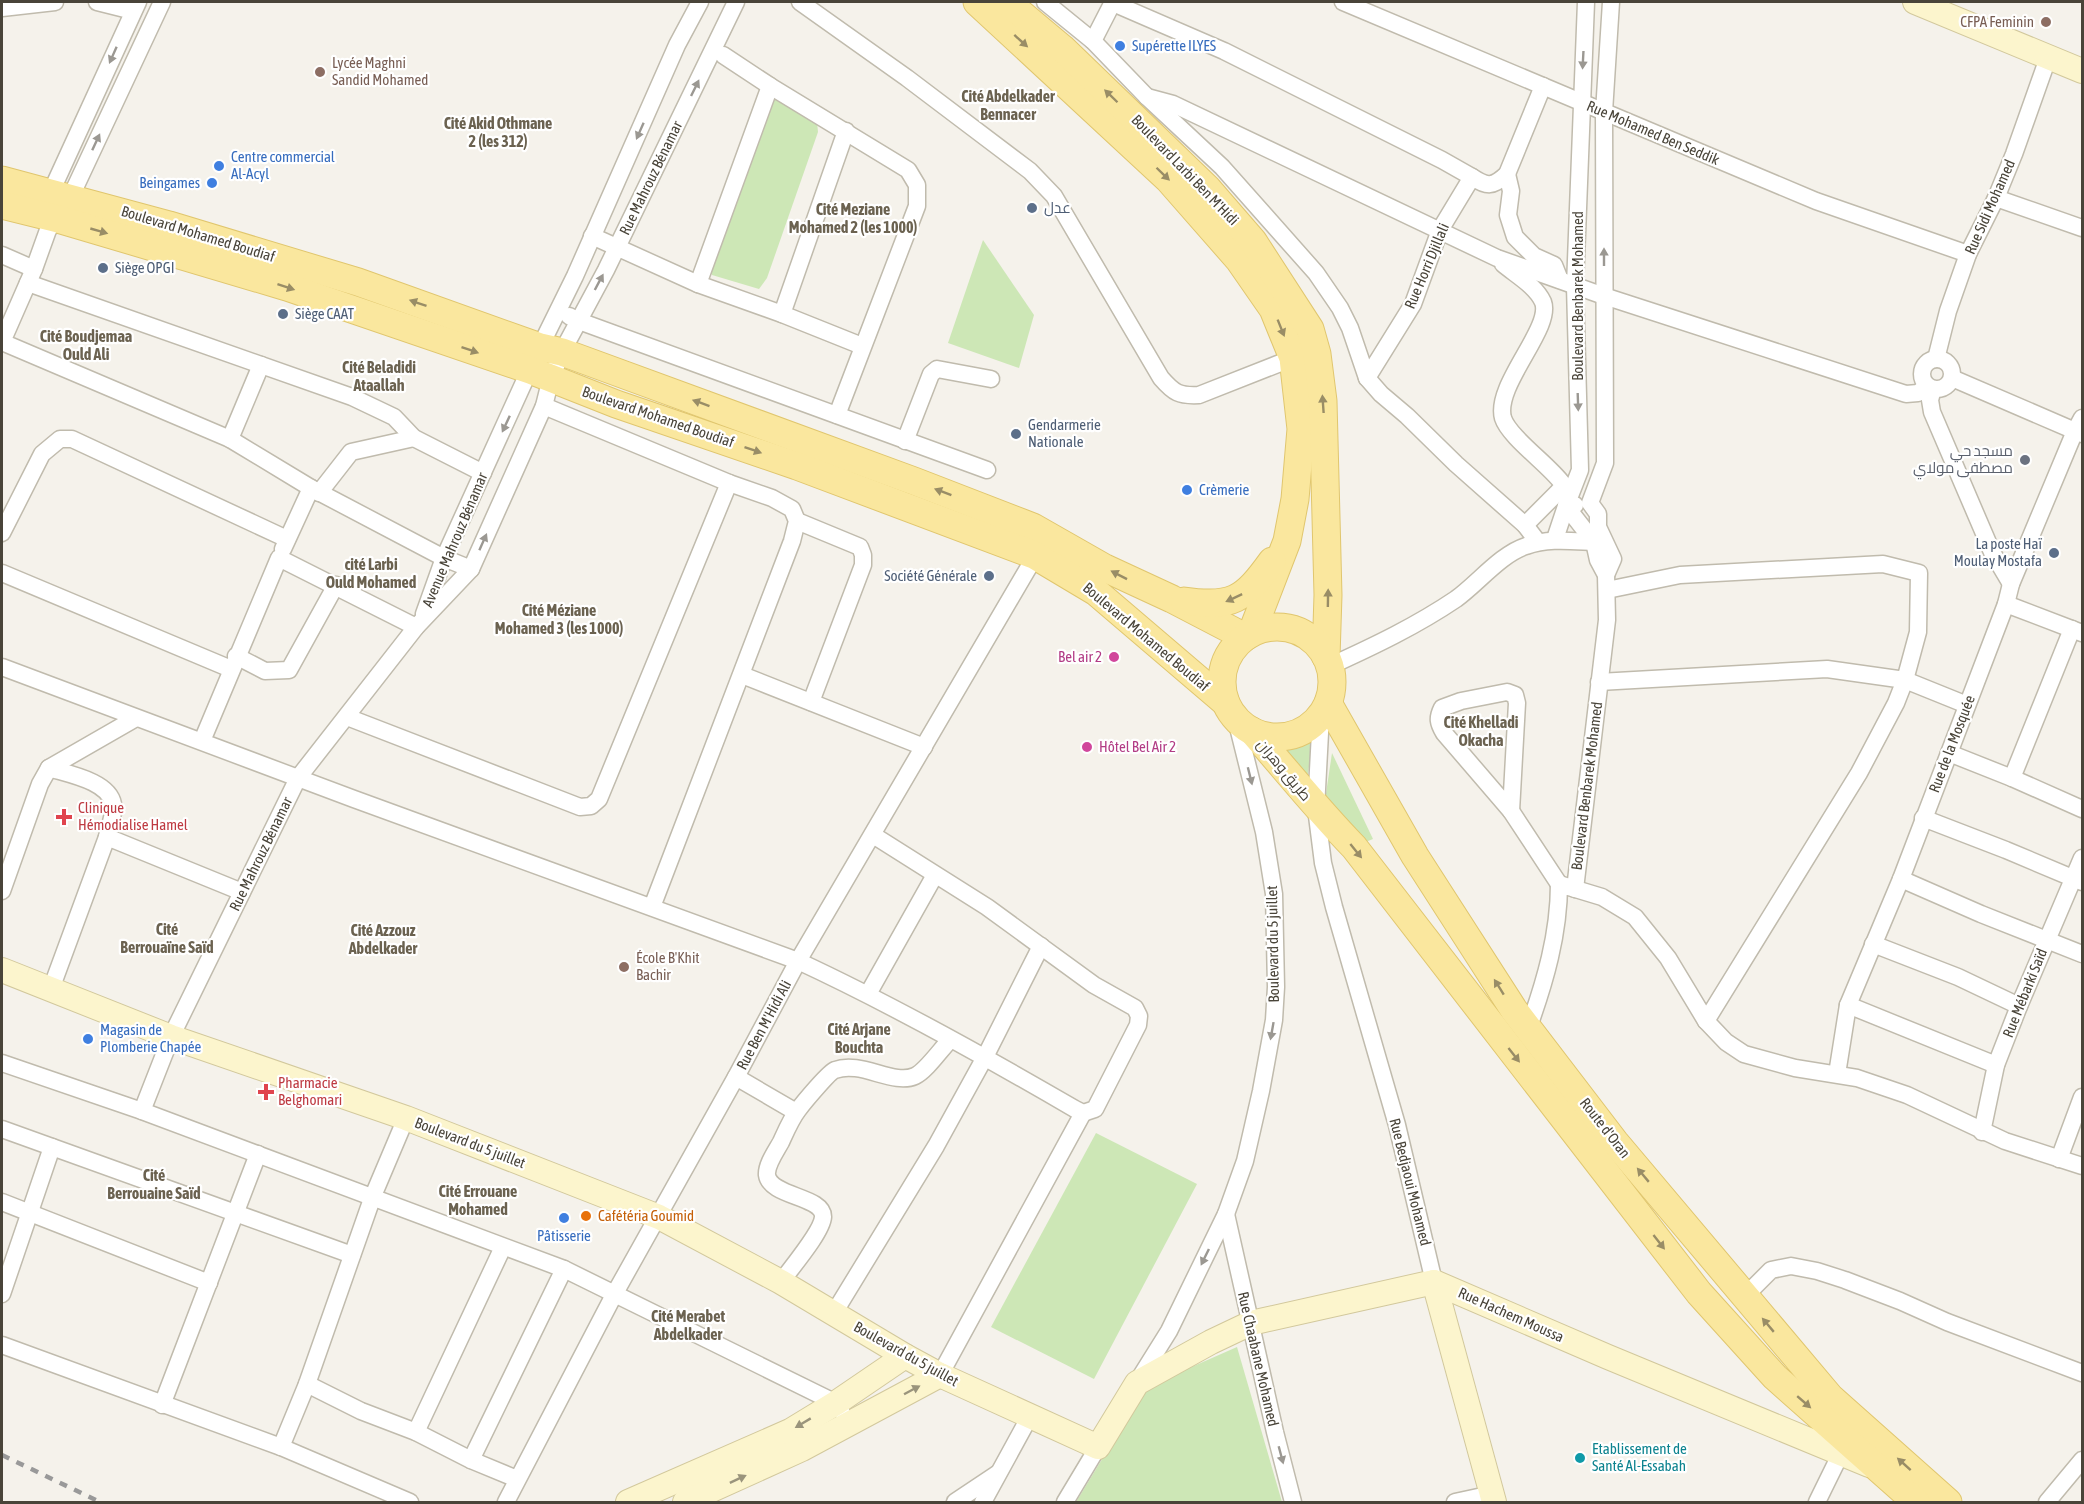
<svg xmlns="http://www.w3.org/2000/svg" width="2084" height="1504" font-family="'Asap Condensed',Cairo,sans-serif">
  <rect width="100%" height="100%" fill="#f5f2eb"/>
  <g fill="#cde7b6">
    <polygon points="776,98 817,122 818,132 767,278 759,289 712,275 708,265 767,101"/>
    <polygon points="983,240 1034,315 1019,368 948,343"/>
    <path d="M1315,722l-8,59 -32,-40c17,-3 28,-9 40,-19z"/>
    <polygon points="1332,753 1373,839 1358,845 1325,800"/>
    <polygon points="1096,1133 1197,1184 1094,1379 991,1327"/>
    <polygon points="1237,1347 1282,1502 1076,1502 1146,1387"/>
  </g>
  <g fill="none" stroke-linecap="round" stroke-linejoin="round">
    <defs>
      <g id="street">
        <polyline points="97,2 133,11"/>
        <polyline points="162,2 65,209 48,230 34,269 2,342 230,439 311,488"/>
        <path d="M800,2l107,76 123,93 24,25 107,182c13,15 18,18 38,17l94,-37 8,-1"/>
        <polyline points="1045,2 1093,41 1147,97 1222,167 1316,273 1340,308 1350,328 1367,378 1381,394 1407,416 1456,464 1525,525 1538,542"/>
        <polyline points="1343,2 1816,201 1968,254"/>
        <polyline points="1113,3 1224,51 1442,160 1472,177"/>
        <polyline points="2,8 55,2"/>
        <polyline points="1093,41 1113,2"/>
        <polyline points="723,55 770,86 908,170 917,185 917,206 837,415"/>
        <polyline points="1147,97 1173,104 1497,258 1604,296 1906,394 1918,393 1927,386"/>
        <polyline points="1507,174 1511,191 1508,215 1515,237 1534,256 1554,265 1560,280"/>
        <polyline points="1996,198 2082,228"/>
        <polyline points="49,202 51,192 138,2"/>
        <polyline points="592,236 698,284 782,314 862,346"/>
        <polyline points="2,255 34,269"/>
        <path d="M1503,264c13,11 33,22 40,38 10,26 -49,83 -40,116 6,19 46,47 59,65v4l-5,6 -32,32"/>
        <polyline points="28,283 352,397 394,417 414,438 483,473"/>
        <polyline points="698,284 770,86"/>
        <polyline points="782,314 846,131"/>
        <polyline points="569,316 579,321 987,470"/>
        <circle cx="1937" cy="374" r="15"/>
        <polyline points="1936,359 1948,311 1968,254 1996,198 2014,154 2048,58"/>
        <path d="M1367,378l46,-74 27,-74 32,-53c15,10 21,10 35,-3l36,-88"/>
        <polyline points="1952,378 2082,434"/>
        <polyline points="1933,389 1930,400 1932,412 1992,552 2011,584"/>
        <polyline points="544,406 729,483 772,498 792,509 797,521 792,541 652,907"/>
        <polyline points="230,439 261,365"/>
        <polyline points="905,441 931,374 937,369 991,379"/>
        <polyline points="319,493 351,452 414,438"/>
        <polyline points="797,521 860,547 863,555 863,565 811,702"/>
        <polyline points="2,533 42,454 60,439 72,439 287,539"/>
        <polyline points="1555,539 1566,506 1575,505"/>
        <polyline points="283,549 311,488 444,558 471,569"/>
        <polyline points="2,573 231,669"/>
        <polyline points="1606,575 1613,559 1598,527 1598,514 1590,503 1605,463 1604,112 1611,2"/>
        <polyline points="1607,590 1680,575 1883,564 1919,573 1918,632 1905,680 1896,703 1859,773 1706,1021"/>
        <polyline points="2006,604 2082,633"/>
        <polyline points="424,614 444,558 540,347 575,276 677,45 700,2"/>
        <polyline points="236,656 265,671 289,670 336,585"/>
        <path d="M1330,666c44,-20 86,-40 126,-67 22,-16 45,-45 70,-53 22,-8 45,-5 68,-4l2,-7"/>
        <path d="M2,667l352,132 444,162c95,44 186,95 277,148l8,4 12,-4 43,-84 1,-9 -4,-8 -41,-23 -107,-78 -114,-72"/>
        <polyline points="742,675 924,747"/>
        <polyline points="1599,682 1827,669 1905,680 1967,705"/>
        <path d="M1507,692l8,3 2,8 -6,108 -67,-78c-6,-10 -7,-15 -2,-25l19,-7z"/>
        <polyline points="1321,714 1316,808 1323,863 1334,907 1397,1125 1434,1282"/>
        <polyline points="347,717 580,807 591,806 599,799 729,483"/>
        <polyline points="202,741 279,558 416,627"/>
        <polyline points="1949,753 2012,778 2082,809"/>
        <path d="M49,768c19,6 60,13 64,36 2,9 -4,23 -6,33"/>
        <polyline points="2012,778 2072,629"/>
        <polyline points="1511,811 1559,884"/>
        <polyline points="1923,818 2006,850 2082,882"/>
        <polyline points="1901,879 1981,914 2082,954"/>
        <polyline points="1575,889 1607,620 1606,575 1598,560 1594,542 1566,506 1580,470 1575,286 1586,2"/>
        <polyline points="2,891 40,784 49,768 136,718"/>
        <polyline points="1873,944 1958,977 2019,1006"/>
        <polyline points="51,989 107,837 242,892"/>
        <polyline points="868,994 935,875"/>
        <polyline points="1848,1005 1996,1065"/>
        <path d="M1528,1029c17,-47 31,-95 31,-145l43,13 33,20 33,41 38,63 20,21 18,12 51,14 62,10 50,17 98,46 77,25"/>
        <polyline points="2,1063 142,1111 564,1269 836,1403 841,1410"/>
        <polyline points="1837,1074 1848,1005 1901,879 2006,604 2011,584 2075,431 2082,418"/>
        <polyline points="736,1077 796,1112"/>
        <polyline points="142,1111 171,1037 298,778 416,627 471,569 544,406 551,378 562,352 606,270 736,2"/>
        <polyline points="2,1129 352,1255"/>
        <polyline points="1982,1132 1996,1065 2019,1006 2082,858"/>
        <polyline points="2059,1159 2082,1097"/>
        <polyline points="2,1202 209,1283"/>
        <polyline points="1226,1214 1275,1432 1293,1502"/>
        <path d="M781,1282c10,-14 41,-50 42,-65 1,-21 -53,-20 -56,-42 -1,-10 9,-24 14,-33 5,-11 10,-23 17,-32 6,-8 31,-38 37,-40 26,-10 58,16 80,6 11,-5 26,-27 35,-36"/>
        <polyline points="2,1294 52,1147"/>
        <polyline points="1745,1296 1771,1270 1791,1266 1817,1271 1845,1280 1900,1301 1947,1322 2082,1373"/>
        <polyline points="834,1313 936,1146 985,1057 1041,946"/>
        <polyline points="2,1345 281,1447 410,1502"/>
        <polyline points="940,1375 1083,1113"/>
        <polyline points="1139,1379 1169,1331 1226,1214 1245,1161 1261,1091 1274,1020 1276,987 1274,894 1264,832 1236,719"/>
        <polyline points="307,1384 361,1411 416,1432 471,1460 517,1479"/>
        <polyline points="162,1405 258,1154"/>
        <polyline points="416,1432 503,1247"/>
        <polyline points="281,1447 307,1384 373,1196 406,1118"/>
        <polyline points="471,1460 564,1269"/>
        <polyline points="506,1502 615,1293 736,1077 798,961 1040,548"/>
        <polyline points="955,1502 997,1474"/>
        <polyline points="983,1502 1030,1416"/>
        <polyline points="1065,1502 1098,1447"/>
        <polyline points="1455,1502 1492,1494"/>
        <polyline points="1817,1502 1841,1453"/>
        <polyline points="2047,1502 2082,1460"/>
      </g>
      <g id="secondary">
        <polyline points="1915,2 2082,71"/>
        <polyline points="2,970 171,1037 406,1118 659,1217 781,1282 905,1356 940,1375 1098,1447 1137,1383 1211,1342 1251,1323 1434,1282 1608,1357 1869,1465"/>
        <polyline points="1434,1282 1494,1502"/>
        <polyline points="628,1502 790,1431 836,1403 905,1356"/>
        <polyline points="685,1502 802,1449 940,1375"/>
      </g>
      <g id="primary">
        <polyline points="977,2 1168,179 1239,260 1273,309 1293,358 1301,429 1295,499 1287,541 1252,632"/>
        <polyline points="1007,2 1062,48 1208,189 1253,241 1310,329 1317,354 1323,401 1328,595 1326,657"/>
        <polyline points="2,180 169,225 358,282 540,347 562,352 914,481 1033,527 1105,568 1172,599 1245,637"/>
        <polyline points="2,205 58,219 287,287 530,370 616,404 797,466 1034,555 1096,592 1226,703"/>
        <path d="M1184,601c48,7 60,-1 88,-40"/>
        <circle cx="1277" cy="682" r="55"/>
        <polyline points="1328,703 1415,856 1514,1010 1615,1142 1830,1397 1948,1502"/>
        <path d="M1252,731c34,39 66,79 102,116l345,446 76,84 141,125"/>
      </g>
    </defs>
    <use href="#street" stroke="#c0bbad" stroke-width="19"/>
    <use href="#secondary" stroke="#d2c89c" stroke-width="26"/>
    <use href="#primary" stroke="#e0c66e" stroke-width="29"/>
    <use href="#street" stroke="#fff" stroke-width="16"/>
    <use href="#secondary" stroke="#fcf5cd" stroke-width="24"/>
    <use href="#primary" stroke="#fae79e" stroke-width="27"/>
    <polyline stroke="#999" stroke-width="4.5" stroke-dasharray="8 8" stroke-linecap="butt" points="2,1455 100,1502"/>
  </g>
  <defs><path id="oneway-solid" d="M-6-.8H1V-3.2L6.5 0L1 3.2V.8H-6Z" transform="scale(1.5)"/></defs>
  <g fill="#998d66">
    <use href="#oneway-solid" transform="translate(1021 41) rotate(42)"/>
    <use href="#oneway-solid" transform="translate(1111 96) rotate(-136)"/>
    <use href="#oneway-solid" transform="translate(1163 174) rotate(44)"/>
    <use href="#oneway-solid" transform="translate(99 231) rotate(16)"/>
    <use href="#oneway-solid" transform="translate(286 287) rotate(18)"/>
    <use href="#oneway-solid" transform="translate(418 303) rotate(-161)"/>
    <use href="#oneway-solid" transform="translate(1281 328) rotate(68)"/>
    <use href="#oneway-solid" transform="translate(470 350) rotate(19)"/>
    <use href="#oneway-solid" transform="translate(701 403) rotate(-160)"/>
    <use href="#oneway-solid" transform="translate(1323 404) rotate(-94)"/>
    <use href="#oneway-solid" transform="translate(753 450) rotate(19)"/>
    <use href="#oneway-solid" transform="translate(943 492) rotate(-159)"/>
    <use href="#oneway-solid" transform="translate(1119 575) rotate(-153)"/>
    <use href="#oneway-solid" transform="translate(1234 598) rotate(155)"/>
    <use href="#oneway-solid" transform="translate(1328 598) rotate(-89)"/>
    <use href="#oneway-solid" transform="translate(1356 851) rotate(51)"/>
    <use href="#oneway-solid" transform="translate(1499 987) rotate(-122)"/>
    <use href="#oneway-solid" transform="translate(1514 1055) rotate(52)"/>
    <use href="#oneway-solid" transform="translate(1643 1175) rotate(-130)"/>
    <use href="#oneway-solid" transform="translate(1659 1242) rotate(52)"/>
    <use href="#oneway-solid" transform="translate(1768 1325) rotate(-130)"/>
    <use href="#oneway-solid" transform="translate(1804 1402) rotate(41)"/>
    <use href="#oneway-solid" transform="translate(1904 1464) rotate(-138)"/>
  </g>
  <g fill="#9b9892">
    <use href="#oneway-solid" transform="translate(113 55) rotate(114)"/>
    <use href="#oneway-solid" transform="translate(1583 60) rotate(93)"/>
    <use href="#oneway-solid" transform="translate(695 88) rotate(-64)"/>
    <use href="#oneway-solid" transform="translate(640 131) rotate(114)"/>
    <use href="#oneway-solid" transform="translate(96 142) rotate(-65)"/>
    <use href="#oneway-solid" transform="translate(1604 257) rotate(-90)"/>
    <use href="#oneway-solid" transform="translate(599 282) rotate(-62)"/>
    <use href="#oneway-solid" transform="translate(1578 402) rotate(88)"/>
    <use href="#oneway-solid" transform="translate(506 424) rotate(115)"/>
    <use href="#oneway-solid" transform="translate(483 542) rotate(-66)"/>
    <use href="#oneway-solid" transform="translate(1250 776) rotate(76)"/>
    <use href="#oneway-solid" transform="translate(1272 1031) rotate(100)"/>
    <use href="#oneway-solid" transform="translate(1205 1257) rotate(116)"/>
    <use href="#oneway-solid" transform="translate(1281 1455) rotate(75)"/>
  </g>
  <g fill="#9a947c">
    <use href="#oneway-solid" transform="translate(912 1390) rotate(-28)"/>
    <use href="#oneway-solid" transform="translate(803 1423) rotate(149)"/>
    <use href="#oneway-solid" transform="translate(738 1479) rotate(-25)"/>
  </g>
  <g fill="#8d6e63" stroke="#fff" stroke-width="2">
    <circle cx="2046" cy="22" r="6"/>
    <circle cx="320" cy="72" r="6"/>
    <circle cx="624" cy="967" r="6"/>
  </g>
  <g fill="#3f7fe0" stroke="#fff" stroke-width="2">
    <circle cx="1120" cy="46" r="6"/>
    <circle cx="219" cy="166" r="6"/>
    <circle cx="212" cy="183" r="6"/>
    <circle cx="1187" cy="490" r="6"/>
    <circle cx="88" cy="1039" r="6"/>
    <circle cx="564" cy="1218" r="6"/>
  </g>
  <g fill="#5c6f8a" stroke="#fff" stroke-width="2">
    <circle cx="1032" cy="208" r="6"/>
    <circle cx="103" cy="268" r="6"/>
    <circle cx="283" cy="314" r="6"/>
    <circle cx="1016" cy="434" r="6"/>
    <circle cx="2054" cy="553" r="6"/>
    <circle cx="989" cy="576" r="6"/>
  </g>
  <circle fill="#6b7280" stroke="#fff" stroke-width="2" cx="2025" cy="460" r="6"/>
  <g fill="#d1479c" stroke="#fff" stroke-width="2">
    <circle cx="1114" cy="657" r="6"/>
    <circle cx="1087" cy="747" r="6"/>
  </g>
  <g fill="#e0444e" stroke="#fff" stroke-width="2">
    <path d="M61 808h6v6h6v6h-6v6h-6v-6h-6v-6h6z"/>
    <path d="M263 1083h6v6h6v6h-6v6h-6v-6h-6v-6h6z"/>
  </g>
  <circle fill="#e8710a" stroke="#fff" stroke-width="2" cx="586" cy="1216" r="6"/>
  <circle fill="#0f9aa8" stroke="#fff" stroke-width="2" cx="1580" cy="1458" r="6"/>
  <g text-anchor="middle" stroke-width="4.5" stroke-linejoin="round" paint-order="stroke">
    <g font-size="15" fill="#785e54" stroke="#fff" text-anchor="start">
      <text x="2034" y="27" text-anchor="end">CFPA Feminin</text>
      <text x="332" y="68">Lycée Maghni<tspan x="332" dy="17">Sandid Mohamed</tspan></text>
      <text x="636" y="963">École B'Khit<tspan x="636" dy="17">Bachir</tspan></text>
    </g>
    <g font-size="15" fill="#366cbe" stroke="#fff" text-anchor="start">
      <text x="1132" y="51">Supérette ILYES</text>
      <text x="231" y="162">Centre commercial<tspan x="231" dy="17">Al-Acyl</tspan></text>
      <text x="200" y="188" text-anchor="end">Beingames</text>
      <text x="1199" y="495">Crèmerie</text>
      <text x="100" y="1035">Magasin de<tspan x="100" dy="17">Plomberie Chapée</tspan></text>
      <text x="564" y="1241" text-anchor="middle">Pâtisserie</text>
    </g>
    <g font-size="15" fill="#494439" stroke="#fff">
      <text transform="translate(1653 133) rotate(23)" y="5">Rue Mohamed Ben Seddik</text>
      <text transform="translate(1185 170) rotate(46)" y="5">Boulevard Larbi Ben M'Hidi</text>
      <text transform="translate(651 178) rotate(-64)" y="5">Rue Mahrouz Bénamar</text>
      <text transform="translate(1990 207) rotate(-66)" y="5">Rue Sidi Mohamed</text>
      <text transform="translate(198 234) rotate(17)" y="5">Boulevard Mohamed Boudiaf</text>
      <text transform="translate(1427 266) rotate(-67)" y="5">Rue Horri Djillali</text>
      <text transform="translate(1578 296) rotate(-90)" y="5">Boulevard Benbarek Mohamed</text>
      <text transform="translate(658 417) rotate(19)" y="5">Boulevard Mohamed Boudiaf</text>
      <text transform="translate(455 540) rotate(-67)" y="5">Avenue Mahrouz Bénamar</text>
      <text transform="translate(1146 637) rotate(40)" y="5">Boulevard Mohamed Boudiaf</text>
      <text transform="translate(1952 744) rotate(-69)" y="5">Rue de la Mosquée</text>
      <text transform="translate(1284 770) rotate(50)" y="5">طريق وهران</text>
      <text transform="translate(1587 786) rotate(-83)" y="5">Boulevard Benbarek Mohamed</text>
      <text transform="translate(261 854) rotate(-64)" y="5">Rue Mahrouz Bénamar</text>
      <text transform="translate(1273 944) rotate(-91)" y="5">Boulevard du 5 juillet</text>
      <text transform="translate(2025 993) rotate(-68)" y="5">Rue Mébarki Saïd</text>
      <text transform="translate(764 1025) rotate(-62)" y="5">Rue Ben M'Hidi Ali</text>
      <text transform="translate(1605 1128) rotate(52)" y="5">Route d'Oran</text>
      <text transform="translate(470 1143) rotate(21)" y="5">Boulevard du 5 juillet</text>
      <text transform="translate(1410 1182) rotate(76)" y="5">Rue Bedjaoui Mohamed</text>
      <text transform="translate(1511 1315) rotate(24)" y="5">Rue Hachem Moussa</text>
      <text transform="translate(906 1354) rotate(29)" y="5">Boulevard du 5 juillet</text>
      <text transform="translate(1258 1359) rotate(77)" y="5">Rue Chaabane Mohamed</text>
    </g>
    <g font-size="15" fill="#4e5e75" stroke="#fff" text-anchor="start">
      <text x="1044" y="213">عدل</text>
      <text x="115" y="273">Siège OPGI</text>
      <text x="295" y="319">Siège CAAT</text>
      <text x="1028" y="430">Gendarmerie<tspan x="1028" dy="17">Nationale</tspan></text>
      <text x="2042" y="549" text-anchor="end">La poste Haï<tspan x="2042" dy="17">Moulay Mostafa</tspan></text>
      <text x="977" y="581" text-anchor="end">Société Générale</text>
    </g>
    <g font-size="15" fill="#5b616d" stroke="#fff" text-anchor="end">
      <text x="2013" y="456">مسجد حي<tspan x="2013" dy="17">مصطفى مولاي</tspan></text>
    </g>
    <g font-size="15" fill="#b23c85" stroke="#fff" text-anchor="end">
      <text x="1102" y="662">Bel air 2</text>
      <text x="1099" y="752" text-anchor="start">Hôtel Bel Air 2</text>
    </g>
    <g font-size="15" fill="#be3a42" stroke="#fff" text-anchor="start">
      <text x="78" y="813">Clinique<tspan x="78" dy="17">Hémodialise Hamel</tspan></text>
      <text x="278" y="1088">Pharmacie<tspan x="278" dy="17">Belghomari</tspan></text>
    </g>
    <g font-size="15" fill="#c56008" stroke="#fff" text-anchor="start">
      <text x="598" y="1221">Cafétéria Goumid</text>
    </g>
    <g font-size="15" fill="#0d838f" stroke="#fff" text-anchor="start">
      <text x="1592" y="1454">Etablissement de<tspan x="1592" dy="17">Santé Al-Essabah</tspan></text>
    </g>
    <g font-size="16" font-weight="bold" fill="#6b6250" stroke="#fff">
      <text x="1008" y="102">Cité Abdelkader<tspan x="1008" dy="18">Bennacer</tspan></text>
      <text x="498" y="129">Cité Akid Othmane<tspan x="498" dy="18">2 (les 312)</tspan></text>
      <text x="853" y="215">Cité Meziane<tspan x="853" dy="18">Mohamed 2 (les 1000)</tspan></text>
      <text x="86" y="342">Cité Boudjemaa<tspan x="86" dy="18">Ould Ali</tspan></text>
      <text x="379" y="373">Cité Beladidi<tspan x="379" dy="18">Ataallah</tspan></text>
      <text x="371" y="570">cité Larbi<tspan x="371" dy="18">Ould Mohamed</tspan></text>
      <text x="559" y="616">Cité Méziane<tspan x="559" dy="18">Mohamed 3 (les 1000)</tspan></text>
      <text x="1481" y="728">Cité Khelladi<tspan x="1481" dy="18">Okacha</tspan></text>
      <text x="167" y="935">Cité<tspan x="167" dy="18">Berrouaïne Saïd</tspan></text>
      <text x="383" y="936">Cité Azzouz<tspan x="383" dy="18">Abdelkader</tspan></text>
      <text x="859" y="1035">Cité Arjane<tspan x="859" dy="18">Bouchta</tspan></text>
      <text x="154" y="1181">Cité<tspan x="154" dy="18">Berrouaine Saïd</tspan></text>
      <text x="478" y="1197">Cité Errouane<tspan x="478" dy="18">Mohamed</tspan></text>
      <text x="688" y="1322">Cité Merabet<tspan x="688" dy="18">Abdelkader</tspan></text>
    </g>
  </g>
  <rect width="2084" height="1504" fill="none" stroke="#494439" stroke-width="6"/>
</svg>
